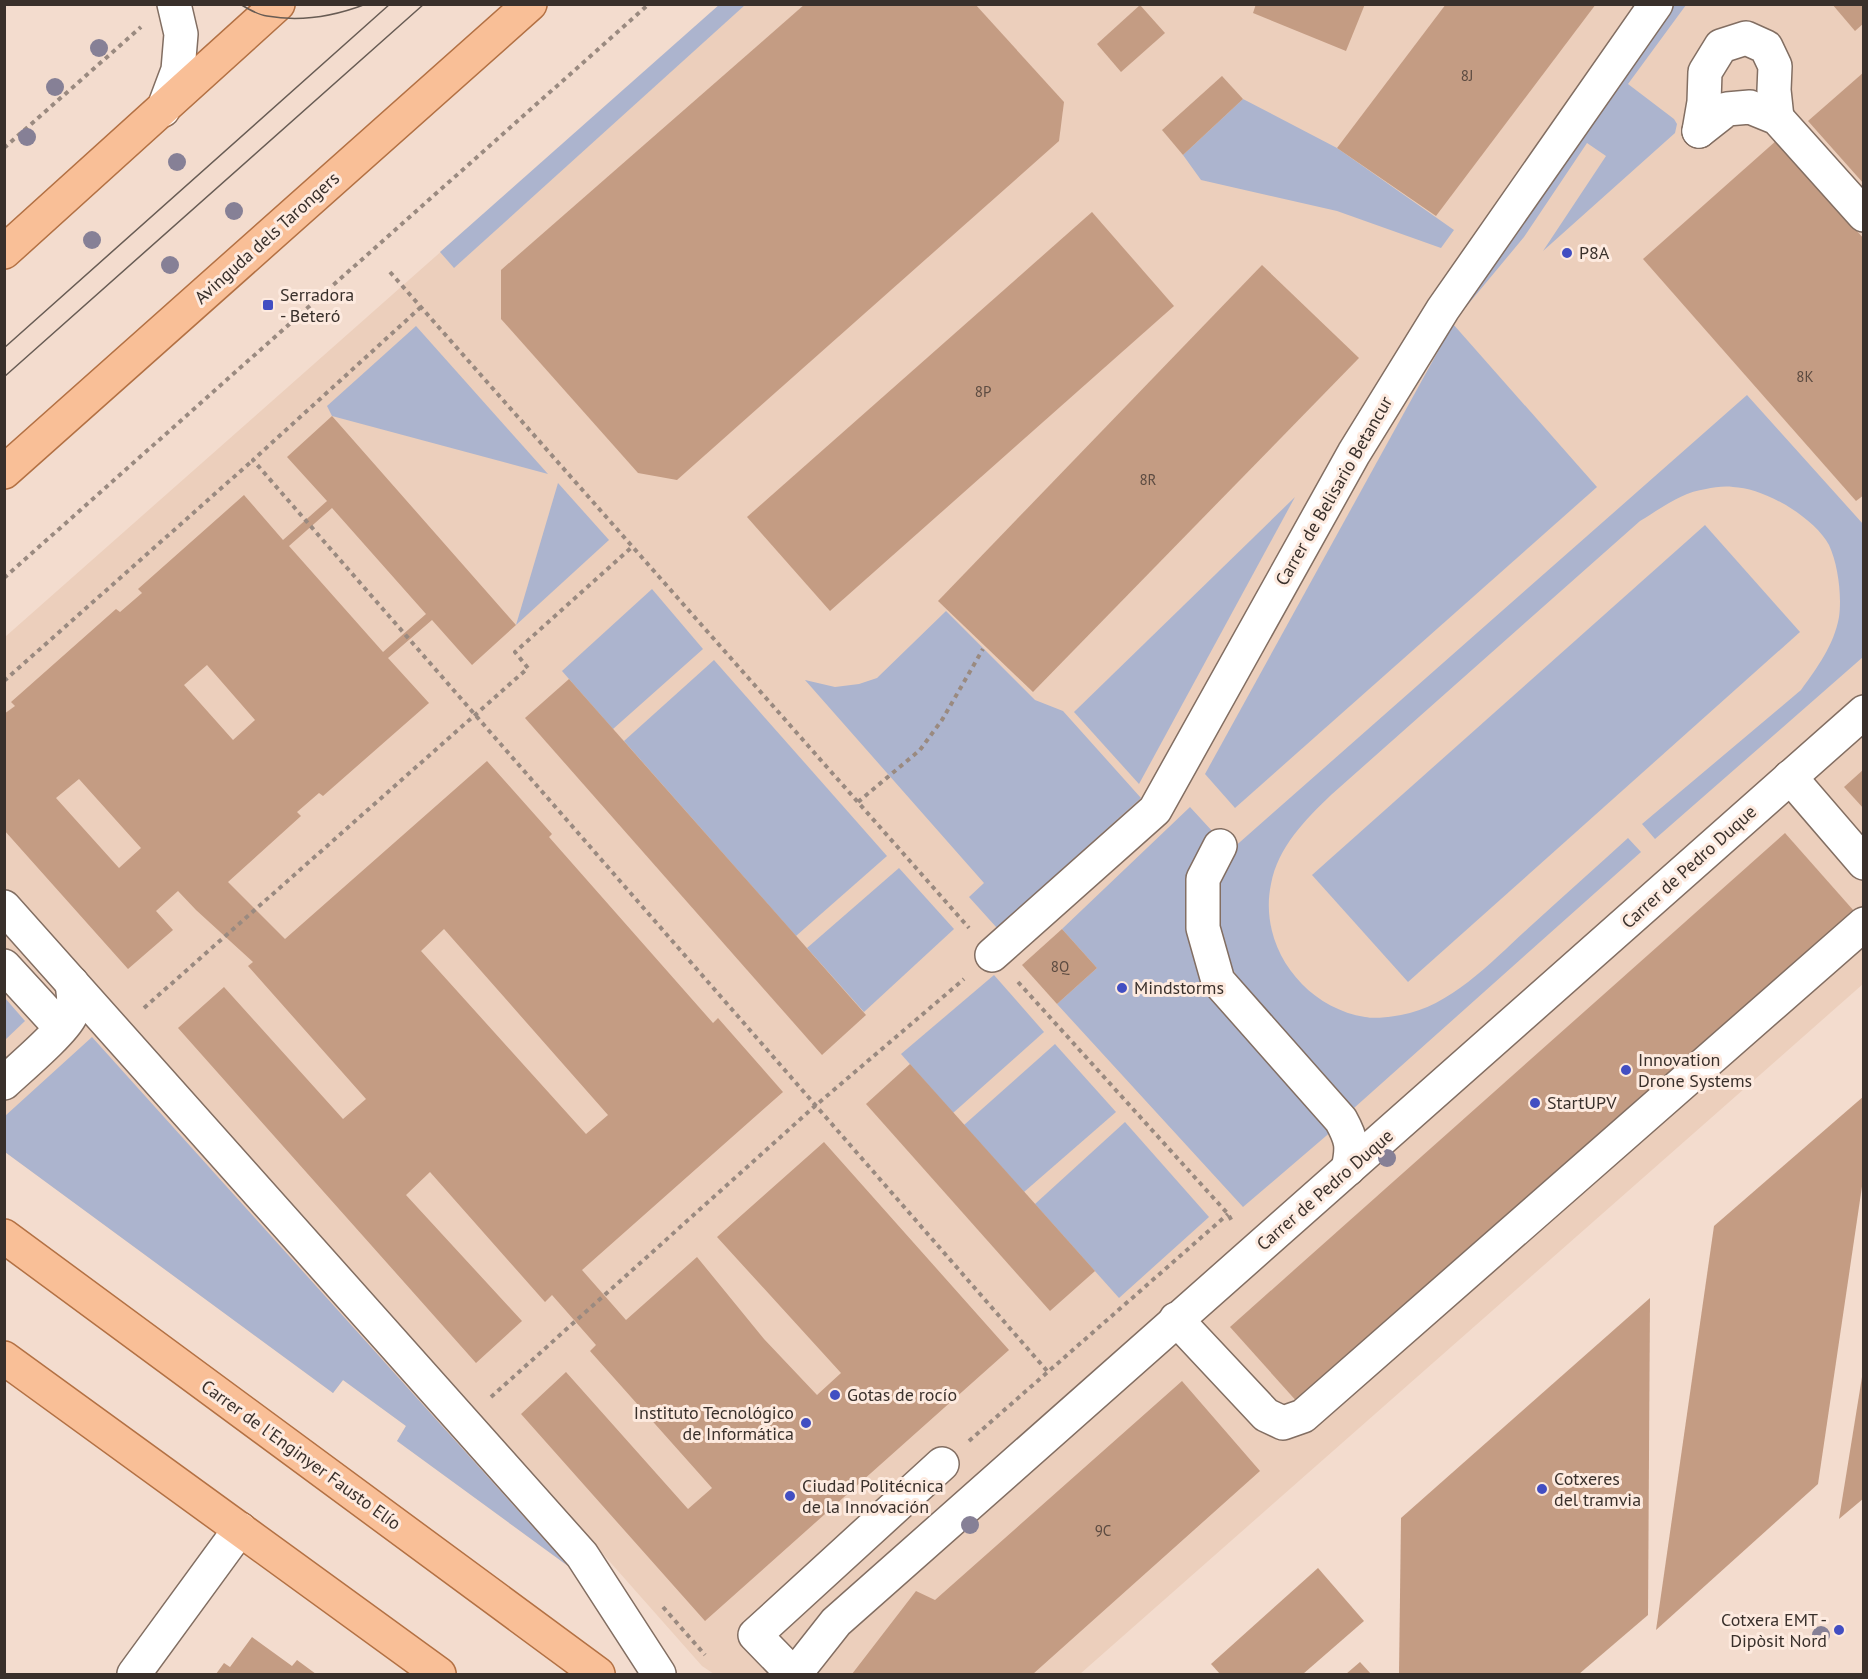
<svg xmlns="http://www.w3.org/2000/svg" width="1868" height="1679" font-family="'PT Sans',sans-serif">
  <rect width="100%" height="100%" fill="#f3dcce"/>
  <polygon fill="#eccfbc" points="720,5 1863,5 1863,984 1080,1674 714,1674 702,1666 595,1545 568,1566 397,1441 406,1426 343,1380 333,1393 5,1152 5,637"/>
  <g fill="#acb4ce">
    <polygon points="720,4 745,5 454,268 440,252"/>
    <polygon points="1672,5 1686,5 1628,84 1674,119 1677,124 1675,133 1543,251 1606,156 1587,143 1524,237 1460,314"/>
    <polygon points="1243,99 1337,148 1454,230 1441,248 1337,211 1201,180 1183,155"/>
    <polygon points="1453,324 1597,487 1235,808 1205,774"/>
    <polygon points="416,326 548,474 332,416 327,406"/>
    <path d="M1747,395l116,129v133l-208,182 -13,-15 159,-134c16,-22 33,-45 38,-73 3,-21 -1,-53 -10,-72 -15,-28 -65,-57 -96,-58 -8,-1 -19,0 -27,2 -24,3 -46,20 -66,32l-309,274c-26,25 -53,52 -60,89 -13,62 33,123 94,133 10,2 25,0 36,-2 52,-9 95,-58 133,-92 31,-28 63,-57 94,-85l13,14 -287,256 -109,-121 -17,-24 -9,-36 -2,-38 6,-32z"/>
    <polygon points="558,483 609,540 516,625"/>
    <polygon points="1295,497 1139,784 1074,712"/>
    <polygon points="1705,525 1800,632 1408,982 1312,875"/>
    <polygon points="652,589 703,649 613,729 562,671"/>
    <polygon points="946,611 1035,700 1063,711 1141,798 997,928 969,897 984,883 805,680 835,687 859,684 877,678"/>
    <polygon points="714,660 887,856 796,936 624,741"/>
    <polygon points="1190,807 1213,832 1190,938 1333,1130 1243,1207 1057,1004 1097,968 1062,929"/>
    <polygon points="899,868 954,929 864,1012 807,948"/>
    <polygon points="994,975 1044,1032 953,1113 901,1054"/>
    <polygon points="5,998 25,1021 5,1040 4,1040"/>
    <polygon points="92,1037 568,1566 397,1441 406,1426 343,1380 333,1393 5,1152 5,1116"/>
    <polygon points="1055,1044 1116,1112 1024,1192 964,1125"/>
    <polygon points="1125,1122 1209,1217 1119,1298 1035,1204"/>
  </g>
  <g fill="#c49c83" fill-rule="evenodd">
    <polygon points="805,4 975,4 1064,102 1059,141 677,480 638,473 501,319 501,270"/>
    <polygon points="1256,4 1365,4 1346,51 1253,13"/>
    <polygon points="1446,4 1596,4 1436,216 1337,148"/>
    <polygon points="1832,4 1864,4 1864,23 1855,31"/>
    <polygon points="1140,5 1165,33 1121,72 1097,44"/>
    <polygon points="1864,72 1864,184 1808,121"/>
    <polygon points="1222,76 1243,99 1183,155 1162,130"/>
    <polygon points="1777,140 1864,239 1864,495 1856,501 1643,259"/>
    <polygon points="1092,212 1174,306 830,611 747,517"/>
    <polygon points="1262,265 1359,358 1033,692 938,601"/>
    <path d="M332,416l184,209 -44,40 -40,-45 -44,38 41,45 -106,93 -4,-3 -22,19 4,4 -73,66 57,57 202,-178 65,73 -3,3 164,186 5,-5 65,74 -201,178 44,50 71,-63 67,82 53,56 24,-22 -124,-136 107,-95 185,208 -304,271 -184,-207 45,-42 122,137 24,-21 -122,-137 6,-6 -44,-50 -7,7 -115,-130 -24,23 116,126 -46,42 -298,-335 46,-41 119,132 23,-20 -118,-133 5,-4 -57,-52 -18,-19 -22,20 17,19 -45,39 -124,-139v-116l11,-8 -4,-4 105,-93 4,3 22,-19 -4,-4 106,-94 39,45 44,-39 -40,-44zM332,508l94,106 -43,38 -94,-106zM207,665l48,55 -22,20 -49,-55zM79,779l62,69 -22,20 -63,-70zM444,929l164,186 -22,19 -165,-183z"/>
    <polygon points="569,679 866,1015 822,1055 525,718"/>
    <polygon points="1864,769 1864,809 1844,787"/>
    <polygon points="1785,833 1854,911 1299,1404 1230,1327"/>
    <polygon points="1062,929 1097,968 1057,1004 1022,965"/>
    <polygon points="910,1064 1095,1271 1050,1311 866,1104"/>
    <polygon points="1864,1096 1864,1173 1818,1484 1656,1630 1714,1226"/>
    <polygon points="1650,1298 1648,1615 1579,1674 1399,1674 1401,1518"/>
    <polygon points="1862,1377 1864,1498 1839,1519"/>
    <polygon points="1182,1381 1260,1471 1033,1674 852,1674 916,1591 935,1600"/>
    <polygon points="1318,1568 1364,1621 1303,1674 1220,1674 1211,1664"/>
    <polygon points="252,1637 292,1666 297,1660 316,1674 216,1674 224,1663 230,1667"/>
    <polygon points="1360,1662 1371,1674 1346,1674"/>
  </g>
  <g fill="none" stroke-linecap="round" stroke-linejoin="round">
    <defs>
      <g id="minor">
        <polyline points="163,110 178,70 181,34 174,4"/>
        <polyline points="1699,131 1727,109 1750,107 1777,118 1864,215"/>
        <polyline points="1699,131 1704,102 1705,72 1721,46 1746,38 1766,47 1775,66 1774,90 1777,118"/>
        <polyline points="1790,777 1864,863"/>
        <path d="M1220,846l-17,33v49l15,53 123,139c11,20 12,27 7,49"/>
        <polyline points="4,907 582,1555 659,1674"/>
        <polyline points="992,955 1155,810 1354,453 1443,309 1656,4"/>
        <polyline points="4,966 61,1028"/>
        <path d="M4,1083c16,-15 59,-51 67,-68 5,-10 2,-22 1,-32"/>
        <polyline points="1176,1319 1266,1415 1283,1423 1303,1416 1864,924"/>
        <polyline points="134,1674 240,1529"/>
        <polyline points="793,1674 755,1635 942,1464"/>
        <path d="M795,1674l41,-52c341,-304 685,-606 1028,-910"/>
      </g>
      <g id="major">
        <polyline points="4,252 278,4"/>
        <polyline points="4,472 530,4"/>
        <polyline points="4,1236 598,1674"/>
        <polyline points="4,1358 439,1674"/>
      </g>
    </defs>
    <use href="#minor" stroke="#826e62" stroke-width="36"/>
    <use href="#major" stroke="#b37144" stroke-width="36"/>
    <g stroke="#9a8a80" stroke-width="4" stroke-dasharray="4.5 4.5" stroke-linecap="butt">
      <polyline points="4,148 141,27"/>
      <polyline points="390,272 969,928"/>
      <polyline points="421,307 253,460 1048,1372"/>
      <polyline points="4,578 649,4"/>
      <polyline points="4,681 253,460"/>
      <polyline points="858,802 920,750 942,720 983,649"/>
      <polyline points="1018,982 1228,1214 1233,1223"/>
      <polyline points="144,1008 528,668 515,652 633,546"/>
      <polyline points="491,1397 815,1106 964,979"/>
      <polyline points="969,1441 1228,1214"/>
      <polyline points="663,1607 705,1655"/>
    </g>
    <use href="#minor" stroke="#fff" stroke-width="33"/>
    <use href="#major" stroke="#f9bf97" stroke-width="33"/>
    <g stroke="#685c54" stroke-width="1.5">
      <path d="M240,4c8,5 18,11 27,12 33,6 68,0 99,-12"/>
      <polyline points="4,348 390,4"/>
      <polyline points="4,377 424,4"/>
    </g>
  </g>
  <g fill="#868096">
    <circle cx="99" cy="48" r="9"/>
    <circle cx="55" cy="87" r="9"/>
    <circle cx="27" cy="137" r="9"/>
    <circle cx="177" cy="162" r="9"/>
    <circle cx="234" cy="211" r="9"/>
    <circle cx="92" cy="240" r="9"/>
    <circle cx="170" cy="265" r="9"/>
    <circle cx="1387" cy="1158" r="9"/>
    <circle cx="970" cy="1525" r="9"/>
    <circle cx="1821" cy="1635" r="9"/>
  </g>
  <g fill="#424ec2" stroke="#fdeadf" stroke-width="2">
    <circle cx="1567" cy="253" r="6"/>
    <rect x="262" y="299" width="12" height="12" rx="3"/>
    <circle cx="1122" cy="988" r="6"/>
    <circle cx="1626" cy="1070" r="6"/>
    <circle cx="1535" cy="1103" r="6"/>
    <circle cx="835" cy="1395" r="6"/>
    <circle cx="806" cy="1423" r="6"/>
    <circle cx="1542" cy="1489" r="6"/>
    <circle cx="790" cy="1496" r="6"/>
    <circle cx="1839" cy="1630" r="6"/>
  </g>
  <g text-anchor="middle" stroke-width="6" stroke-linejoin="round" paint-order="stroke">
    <g font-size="15" fill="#5c4b41">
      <text x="1467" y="81">8J</text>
      <text x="1805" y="382">8K</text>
      <text x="983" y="397">8P</text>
      <text x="1148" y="485">8R</text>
      <text x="1060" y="972">8Q</text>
      <text x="1103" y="1536">9C</text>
    </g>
    <g font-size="18" fill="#39302b" stroke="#fdeadf">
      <text transform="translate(267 238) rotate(-42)" y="6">Avinguda dels Tarongers</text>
      <text transform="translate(1334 491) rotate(-60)" y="6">Carrer de Belisario Betancur</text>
      <text transform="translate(1689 867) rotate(-42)" y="6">Carrer de Pedro Duque</text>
      <text transform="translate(1325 1190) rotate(-41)" y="6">Carrer de Pedro Duque</text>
      <text transform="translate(301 1455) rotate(36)" y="6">Carrer de l'Enginyer Fausto Elío</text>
    </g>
    <g font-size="18" fill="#39302b" stroke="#fdeadf" text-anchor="start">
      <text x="1579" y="259">P8A</text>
      <text x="280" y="301">Serradora<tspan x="280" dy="21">- Beteró</tspan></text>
      <text x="1134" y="994">Mindstorms</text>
      <text x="1638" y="1066">Innovation<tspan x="1638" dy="21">Drone Systems</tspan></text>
      <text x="1547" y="1109">StartUPV</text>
      <text x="847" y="1401">Gotas de rocío</text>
      <text x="794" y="1419" text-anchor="end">Instituto Tecnológico<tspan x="794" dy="21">de Informática</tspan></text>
      <text x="1554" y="1485">Cotxeres<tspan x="1554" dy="21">del tramvia</tspan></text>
      <text x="802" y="1492">Ciudad Politécnica<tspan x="802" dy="21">de la Innovación</tspan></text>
      <text x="1827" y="1626" text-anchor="end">Cotxera EMT -<tspan x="1827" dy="21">Dipòsit Nord</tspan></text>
    </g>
  </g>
  <rect width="1868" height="1679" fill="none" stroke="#39302b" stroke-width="12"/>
</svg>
